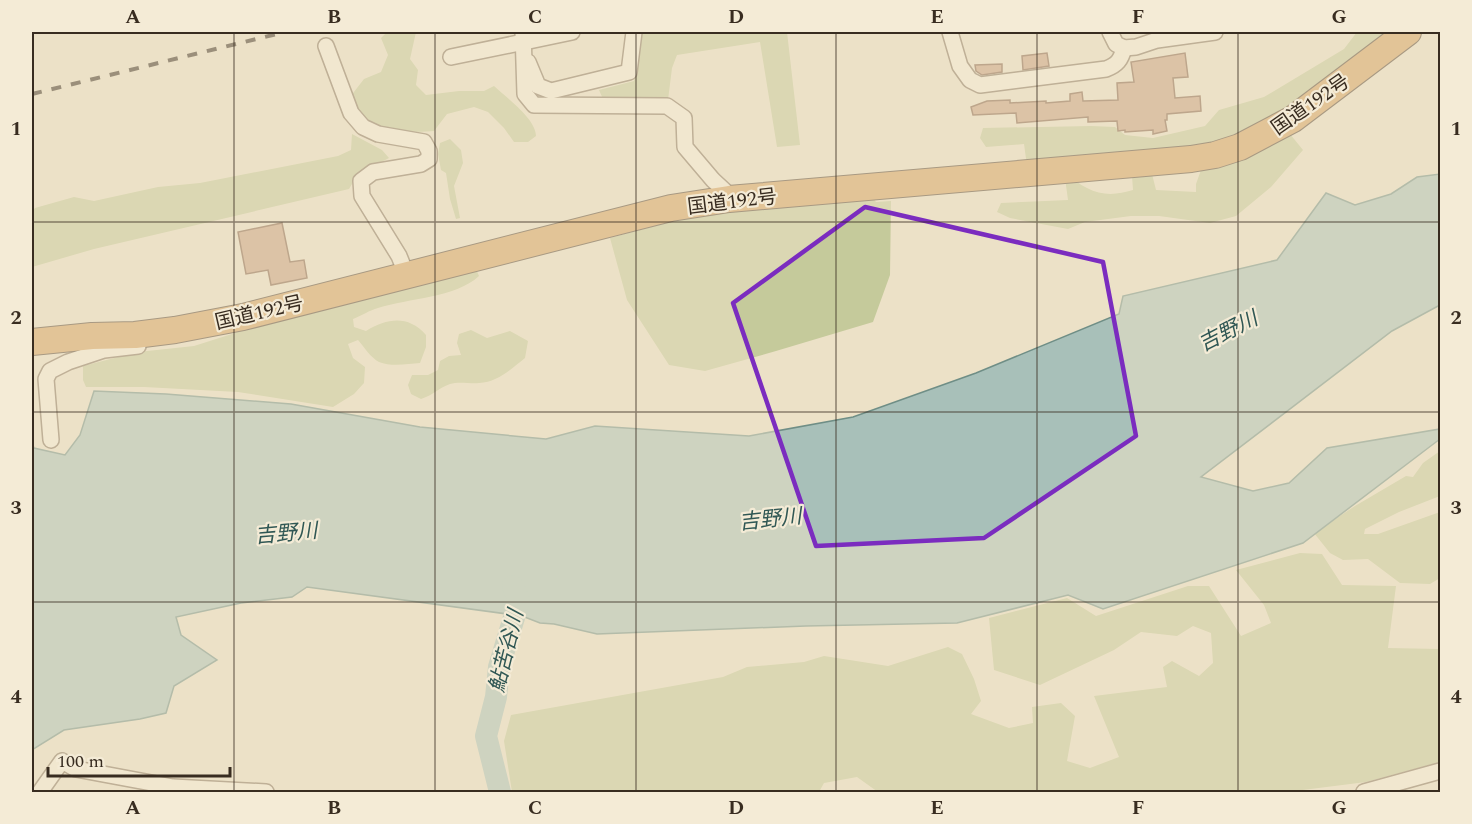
<svg xmlns="http://www.w3.org/2000/svg" width="1472" height="824" font-family="Spectral,'Noto Sans JP',serif">
  <rect width="100%" height="100%" fill="#ece1c7"/>
  <g fill="#c5ca9b">
    <path d="M387,32h29l-6,27 8,11 -2,15 10,10 33,-4h25l10,-5c13,12 42,33 42,50l-8,6h-14l-10,-14 -16,-16 -14,-5 -27,7 -13,17c-20,2 -56,1 -71,-13 -5,-5 -9,-15 -13,-21l14,-18 17,-7 7,-17 -7,-17z"/>
    <polygon points="643,32 787,32 800,145 777,147 760,42 677,55 672,68 668,100 603,99 599,90 634,81 638,41"/>
    <path d="M1357,32h36l-103,102 13,16 -32,37 -35,29 -26,7 -51,-7h-28l-46,6 -17,7 -58,-11 -13,-6 4,-9 67,-3 -3,-22c9,1 14,6 22,10 15,8 30,7 46,2l-1,-14 20,-2 4,16 40,2v-8l5,-14 -39,-15 -135,11 -3,-22 -38,3 -6,-9 3,-10 108,-2 24,1 10,8 28,3 52,-12 14,-16 45,-13 80,-48z"/>
    <polygon points="352,134 382,150 389,158 358,174 349,189 94,249 32,267 32,212 35,208 74,197 94,201 158,187 200,183 338,156 351,150"/>
    <polygon points="450,139 461,150 463,163 454,186 460,218 456,219 450,199 446,173 441,170 438,154 440,143"/>
    <polygon points="872,197 876,202 891,201 890,275 873,322 776,351 705,371 669,365 627,300 610,238 718,209"/>
    <path d="M476,269l3,7c-24,22 -70,22 -101,32 -8,2 -17,8 -25,11l1,8 12,4c22,-13 42,-16 60,4v12l-6,16c-12,1 -29,4 -41,-1 -8,-4 -15,-15 -21,-22l-10,4 5,14 12,9 -1,16 -10,11 -21,13 -95,-15 -94,-5h-58l-3,-7v-14l55,-14 56,-6 41,-13 3,-4z"/>
    <path d="M471,330l16,8 23,-7 18,10 -3,17c-14,11 -27,24 -46,25 -9,1 -20,-2 -29,1 -12,4 -16,11 -29,15l-10,-5 -3,-9 4,-10h16l10,-5 2,-9 9,-5 12,-1 -4,-12 2,-9z"/>
    <polygon points="1440,451 1440,496 1399,512 1365,529 1364,534 1378,534 1440,512 1440,578 1430,584 1400,583 1368,559 1343,560 1330,553 1314,533 1355,506 1406,476 1413,477 1423,463"/>
    <polygon points="1300,553 1322,554 1342,585 1396,586 1388,648 1440,649 1440,762 1366,782 1287,792 878,792 857,777 824,783 819,792 628,792 625,791 616,792 512,792 504,741 511,715 723,677 747,667 804,662 824,656 888,666 948,647 962,654 974,679 981,701 971,714 1009,728 1033,723 1032,707 1061,703 1075,716 1067,761 1090,768 1119,757 1094,696 1167,687 1163,667 1172,661 1199,676 1213,663 1211,633 1193,626 1177,636 1141,632 1114,650 1040,685 994,670 989,618 1067,598 1096,616 1188,586 1209,586 1241,636 1271,623 1264,605 1236,570"/>
  </g>
  <polygon fill="#a8c0b9" stroke="#6f8e86" stroke-width="1.5" points="1440,174 1440,305 1392,331 1201,477 1253,491 1289,483 1327,448 1440,429 1440,439 1303,543 1103,609 1068,595 957,623 806,626 597,634 554,624 540,623 522,616 307,587 292,597 241,603 176,617 181,635 217,660 174,686 166,713 140,719 64,730 32,750 32,443 34,448 65,455 80,435 94,391 166,394 291,404 420,427 546,439 595,426 749,436 853,417 976,373 1119,314 1123,296 1277,260 1326,193 1355,205 1391,194 1417,177"/>
  <g fill="none" stroke-linecap="round" stroke-linejoin="round">
    <polyline stroke="#a8c0b9" stroke-width="22" points="500,792 486,736 496,697 499,667 519,601 513,586"/>
  </g>
  <g fill="#c89d7f" stroke="#845e45" stroke-width="1.5">
    <polygon points="1047,53 1049,66 1023,70 1022,56"/>
    <polygon points="1185,53 1188,77 1173,78 1175,98 1200,96 1201,111 1167,114 1167,120 1165,120 1167,131 1153,134 1153,130 1125,132 1125,130 1118,131 1117,121 1088,122 1088,117 1017,123 1016,113 973,115 971,107 987,101 1010,100 1010,103 1046,101 1046,103 1070,101 1070,94 1082,92 1083,101 1118,100 1117,83 1134,82 1131,62"/>
    <polygon points="1002,64 1002,72 982,75 976,71 975,65"/>
    <polygon points="282,223 290,262 304,260 307,278 271,285 268,270 246,274 238,232"/>
  </g>
  <g fill="none" stroke-linecap="round" stroke-linejoin="round">
    <defs>
      <g id="street">
        <polyline points="523,32 525,94 534,105 667,106 684,118 685,147 713,180 727,193 729,199"/>
        <path d="M950,32l10,34 10,14 10,5 126,-16c11,-4 15,-9 18,-21"/>
        <polyline points="1110,32 1116,44 1124,48 1136,47 1157,40 1215,32"/>
        <polyline points="326,46 351,113 363,127 378,134 424,142 429,151 429,159 421,164 373,172 361,181 362,196 399,256 407,276"/>
        <polyline points="451,57 572,32"/>
        <polyline points="528,62 538,86 551,91 629,72 634,32"/>
        <polyline points="51,440 46,379 50,371 68,362 104,350 138,346"/>
        <polyline points="40,792 62,761 76,769 173,787 266,792"/>
        <polyline points="1364,792 1440,771"/>
      </g>
      <polyline id="highway" points="32,342 92,336 135,335 175,330 243,317 671,208 729,199 1191,159 1215,155 1240,147 1293,119 1408,32"/>
    </defs>
    <use href="#street" stroke="#87735d" stroke-width="18"/>
    <use href="#highway" stroke="#554231" stroke-width="28"/>
    <use href="#street" stroke="#f7eeda" stroke-width="15"/>
    <use href="#highway" stroke="#d6a05e" stroke-width="26"/>
    <polyline stroke="#382c20" stroke-width="4" stroke-dasharray="10 10" stroke-linecap="butt" points="32,94 285,32"/>
  </g>
  <path d="M0 0H1472V824H0ZM865,207l238,55 33,174 -152,102 -168,8 -83,-243z" fill="#ece1c7" fill-opacity=".55" fill-rule="evenodd"/>
  <path fill="none" stroke="#7b2cbf" stroke-width="4.5" stroke-linejoin="round" d="M865,207l238,55 33,174 -152,102 -168,8 -83,-243z"/>
  <path fill="none" stroke="#382c20" stroke-width="1.5" stroke-opacity="0.55" d="M234,32v760M435,32v760M636,32v760M836,32v760M1037,32v760M1238,32v760M32,222h1408M32,412h1408M32,602h1408"/>
  <g text-anchor="middle" stroke-width="4.5" stroke-linejoin="round" paint-order="stroke">
    <g font-size="20" fill="#382c20" stroke="#f4ebd6">
      <text transform="translate(1310 104) rotate(-35)" y="7">国道192号</text>
      <text transform="translate(732 201) rotate(-7)" y="7">国道192号</text>
      <text transform="translate(259 312) rotate(-13)" y="7">国道192号</text>
    </g>
    <g font-size="21" font-style="italic" fill="#305754" stroke="#f4ebd6">
      <text transform="translate(1228 331) rotate(-27)" y="7">吉野川</text>
      <text transform="translate(770 519) rotate(-6)" y="7">吉野川</text>
      <text transform="translate(286 533) rotate(-5)" y="7">吉野川</text>
      <text transform="translate(506 651) rotate(-76)" y="7">鮎苦谷川</text>
    </g>
  </g>
  <rect width="1472" height="824" fill="none" stroke="#f4ebd6" stroke-width="66"/>
  <path d="M48 767v9h182v-9" fill="none" stroke="#382c20" stroke-width="3"/>
  <text x="57" y="767" font-size="18" fill="#382c20" stroke="#f4ebd6" stroke-width="4.5" paint-order="stroke">100 m</text>
  <rect x="33" y="33" width="1406" height="758" fill="none" stroke="#382c20" stroke-width="2"/>
  <g font-size="20" text-anchor="middle" font-weight="bold" fill="#382c20">
    <text x="133" y="23">A</text>
    <text x="334" y="23">B</text>
    <text x="535" y="23">C</text>
    <text x="736" y="23">D</text>
    <text x="937" y="23">E</text>
    <text x="1138" y="23">F</text>
    <text x="1339" y="23">G</text>
    <text x="16" y="135">1</text>
    <text x="1456" y="135">1</text>
    <text x="16" y="324">2</text>
    <text x="1456" y="324">2</text>
    <text x="16" y="514">3</text>
    <text x="1456" y="514">3</text>
    <text x="16" y="703">4</text>
    <text x="1456" y="703">4</text>
    <text x="133" y="814">A</text>
    <text x="334" y="814">B</text>
    <text x="535" y="814">C</text>
    <text x="736" y="814">D</text>
    <text x="937" y="814">E</text>
    <text x="1138" y="814">F</text>
    <text x="1339" y="814">G</text>
  </g>
</svg>
